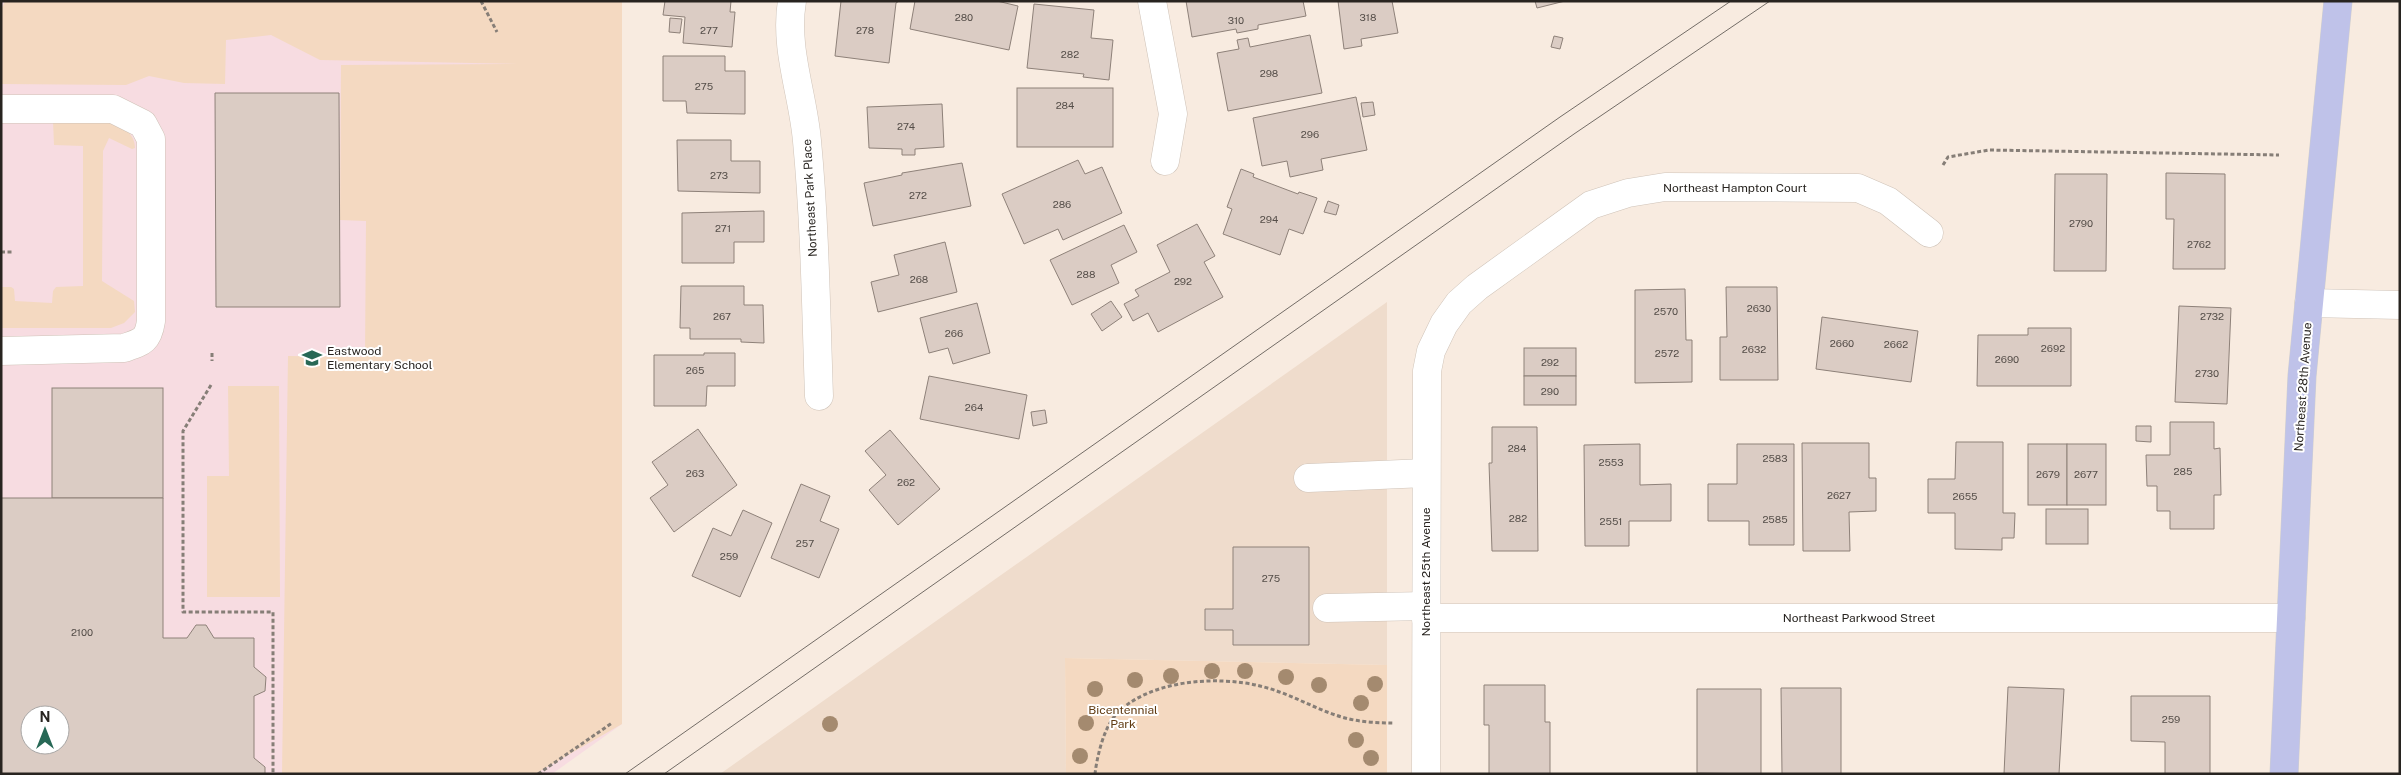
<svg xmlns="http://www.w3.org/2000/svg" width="2401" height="775" font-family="'Public Sans',sans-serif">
  <rect width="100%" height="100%" fill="#f8ebe0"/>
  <polygon fill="#efdccc" points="1387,302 1387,665 1065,658 1066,774 720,774"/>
  <path fill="#f7dce1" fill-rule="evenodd" d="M1,1h621v723l-70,50h-551zM30,715h30v30h-30z"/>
  <g fill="#f4d9c1">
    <polygon points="5,1 622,1 622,724 535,774 282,774 288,356 365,357 366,221 340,220 341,65 518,64 320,60 271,35 226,40 225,84 184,83 149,76 126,85 1,84 1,10"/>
    <path d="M100,115c14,8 35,14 35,33l-3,1 -23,-11 -6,13 -1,130 32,20 1,11 -11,11 -13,5h-110v-41h10l3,2 1,12 37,2 1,-12 3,-4 27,-1v-140l-29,-1 -1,-24z"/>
    <polygon points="228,386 279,386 280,597 207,597 207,476 229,476"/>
    <polygon points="1065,658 1387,665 1387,774 1066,774"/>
  </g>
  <g fill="#dbccc4" stroke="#8e8179" fill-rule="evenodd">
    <polygon points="665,1 731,1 730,12 735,12 732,47 683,43 685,17 663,15"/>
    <polygon points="841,1 899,1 896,3 889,63 835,56"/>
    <polygon points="915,1 997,1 1018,6 1009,50 910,29"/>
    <polygon points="1186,1 1303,1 1306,16 1258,25 1258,29 1237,33 1236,29 1192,37"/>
    <polygon points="1338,1 1392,1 1398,33 1361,39 1362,46 1344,49"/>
    <polygon points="1535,1 1565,1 1537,8"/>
    <polygon points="1034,4 1094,10 1091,38 1113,40 1109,80 1083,77 1084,74 1027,68"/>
    <polygon points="670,18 682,19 680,33 669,32"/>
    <polygon points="1310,35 1322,93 1228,111 1217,53 1239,49 1237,40 1248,38 1250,47"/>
    <polygon points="1554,36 1563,38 1560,49 1551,47"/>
    <polygon points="663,56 725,56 725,71 745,71 745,114 687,113 686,101 663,101"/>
    <rect x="1017" y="88" width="96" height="59"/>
    <polygon points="215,93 339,93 340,307 216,307"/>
    <polygon points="1356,97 1367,150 1321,159 1323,170 1290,177 1287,161 1262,166 1253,118"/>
    <polygon points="1373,102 1375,115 1363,117 1361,103"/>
    <polygon points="942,104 944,147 915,149 915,155 902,155 902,149 869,148 867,107"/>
    <polygon points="677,140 731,140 731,161 760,161 760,193 678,191"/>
    <polygon points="1078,160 1085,174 1102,167 1122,213 1063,240 1058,229 1024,244 1002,194"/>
    <polygon points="962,163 971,206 873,226 864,183 902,175 902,173"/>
    <polygon points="1241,169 1254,174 1253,177 1298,194 1299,192 1317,198 1303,234 1289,229 1280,255 1223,234 1232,209 1227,207"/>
    <polygon points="2166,173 2225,174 2225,269 2173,269 2174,219 2166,219"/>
    <polygon points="2055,174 2107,174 2106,271 2054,271"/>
    <polygon points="1328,201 1339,205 1336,215 1324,212"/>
    <polygon points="764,211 764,242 734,242 734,263 682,263 682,213"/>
    <polygon points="1197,224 1215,256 1204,262 1223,297 1158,332 1148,313 1133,321 1124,304 1139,296 1135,290 1170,272 1157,245"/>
    <polygon points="1124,225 1137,252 1111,265 1119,283 1072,305 1050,260"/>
    <polygon points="945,242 957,292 878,312 871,282 899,275 894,255"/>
    <polygon points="681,286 744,286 744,305 763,305 764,343 741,342 741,339 690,339 690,328 680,328"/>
    <polygon points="1726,287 1777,287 1778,380 1720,380 1720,337 1727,337"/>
    <polygon points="1685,289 1686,340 1692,340 1692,382 1635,383 1635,290"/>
    <polygon points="1111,301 1122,317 1102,331 1091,314"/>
    <polygon points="977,303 990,353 953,364 948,348 929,353 920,318"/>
    <polygon points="2179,306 2231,308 2227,404 2175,402"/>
    <polygon points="1822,317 1918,331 1911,382 1816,369"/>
    <polygon points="2028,328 2071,328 2071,386 1977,386 1978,335 2028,335"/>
    <rect x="1524" y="348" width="52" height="28"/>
    <polygon points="704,353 735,353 735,386 707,386 706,406 654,406 654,355 704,355"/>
    <polygon points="929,376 1027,395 1019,439 920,419"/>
    <rect x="1524" y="376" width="52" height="29"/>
    <rect x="52" y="388" width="111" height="110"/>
    <polygon points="1045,410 1047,423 1033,426 1031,412"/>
    <polygon points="2170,422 2214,422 2214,449 2220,448 2221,495 2214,495 2214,529 2170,529 2170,511 2157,511 2157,486 2147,486 2146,455 2170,455"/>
    <polygon points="2136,426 2151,426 2151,442 2136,441"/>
    <polygon points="1492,427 1537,427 1538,551 1492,551 1489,463 1492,463"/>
    <polygon points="698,429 737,485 674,532 650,498 668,485 652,462"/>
    <polygon points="890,430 940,489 898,525 869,490 886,475 865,451"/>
    <polygon points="1956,442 2003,442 2003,513 2015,513 2014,538 2002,538 2002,550 1955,549 1955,513 1928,513 1928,479 1955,479"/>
    <polygon points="1802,443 1869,443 1869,478 1876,478 1876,511 1849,512 1850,551 1803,551"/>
    <polygon points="1640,444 1640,485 1671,484 1671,521 1629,521 1629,546 1585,546 1584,445"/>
    <polygon points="1737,444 1794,444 1794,545 1749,545 1749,521 1708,521 1708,484 1737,484"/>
    <rect x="2028" y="444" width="39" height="61"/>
    <rect x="2067" y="444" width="39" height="61"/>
    <polygon points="801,484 830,496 820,521 839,529 819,578 771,558"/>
    <path d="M1,498h162v140h24l9,-13h10l8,13h40v29l12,10 -1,14 -11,5v62l11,9v7h-264zM30,715h30v30h-30z"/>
    <rect x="2046" y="509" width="42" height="35"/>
    <polygon points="743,510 772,523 740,597 692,576 713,528 731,536"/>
    <polygon points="1233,547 1309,547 1309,645 1233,645 1233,630 1205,630 1205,609 1233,609"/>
    <polygon points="1484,685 1545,685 1545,722 1550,722 1550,774 1489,774 1489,725 1484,725"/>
    <polygon points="2008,687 2064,689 2059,774 2004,774"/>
    <polygon points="1781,688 1841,688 1841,774 1782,774"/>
    <polygon points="1697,689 1761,689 1761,774 1697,773"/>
    <polygon points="2131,696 2210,696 2210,774 2165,774 2165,742 2131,741"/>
  </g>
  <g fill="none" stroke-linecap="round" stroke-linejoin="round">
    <defs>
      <g id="minor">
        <path d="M792,1c-8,47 11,93 15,140 8,84 9,170 12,255"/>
        <polyline points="1152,1 1173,114 1165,161"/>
        <path d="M1,109h112l30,15 8,15v182c-3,20 -9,21 -27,27l-123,3"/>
        <polyline points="2309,303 2400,305"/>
        <polyline points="1308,478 1426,473"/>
        <polyline points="1327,608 1426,606"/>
        <polyline points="1426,618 2291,618"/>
        <polyline points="1426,774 1427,371 1431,351 1444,324 1459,303 1477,287 1591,205 1628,193 1665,187 1858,188 1888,201 1929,233"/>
      </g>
      <polyline id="major" points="2284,774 2302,376 2338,1"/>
    </defs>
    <use href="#minor" stroke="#cfc3b8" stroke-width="29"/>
    <use href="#major" stroke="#d0cfce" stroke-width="29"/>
    <g stroke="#867e77" stroke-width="3" stroke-dasharray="4 2.5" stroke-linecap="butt">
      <polyline points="481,1 497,32"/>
      <polyline points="1943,165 1948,157 1989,150 2279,155"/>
      <polyline points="1,252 13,252"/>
      <polyline points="212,353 212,361"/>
      <polyline points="211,385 183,431 183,612 273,612 273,774"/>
      <polyline points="538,774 612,723"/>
      <path d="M1095,774c2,-17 8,-43 19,-57 31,-37 102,-42 146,-31 30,7 56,24 85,32 15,4 33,5 49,5"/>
    </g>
    <use href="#minor" stroke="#fff" stroke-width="28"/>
    <use href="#major" stroke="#bfc2e9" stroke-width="28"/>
    <g stroke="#736c66" stroke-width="1">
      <polyline points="625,774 1560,117 1731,1"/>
      <polyline points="664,774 1574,134 1770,1"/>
    </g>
  </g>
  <g fill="#a48a6f">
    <circle cx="1212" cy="671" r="8"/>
    <circle cx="1245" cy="671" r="8"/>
    <circle cx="1171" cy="676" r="8"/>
    <circle cx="1286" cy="677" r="8"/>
    <circle cx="1135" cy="680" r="8"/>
    <circle cx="1375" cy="684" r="8"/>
    <circle cx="1319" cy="685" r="8"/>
    <circle cx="1095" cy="689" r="8"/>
    <circle cx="1361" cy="703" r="8"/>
    <circle cx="1086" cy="723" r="8"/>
    <circle cx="830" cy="724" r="8"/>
    <circle cx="1356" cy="740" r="8"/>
    <circle cx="1080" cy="756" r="8"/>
    <circle cx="1371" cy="758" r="8"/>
  </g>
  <defs>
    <symbol id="school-bare" viewBox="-9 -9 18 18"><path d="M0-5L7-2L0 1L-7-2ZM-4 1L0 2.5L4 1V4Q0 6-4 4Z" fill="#276856" stroke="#fff" stroke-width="2.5" paint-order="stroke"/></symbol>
  </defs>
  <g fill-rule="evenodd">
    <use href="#school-bare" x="298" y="344" width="28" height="28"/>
  </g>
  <g text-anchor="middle" stroke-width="4" stroke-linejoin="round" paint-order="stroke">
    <g font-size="10" fill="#554e49">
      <text x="964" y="21">280</text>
      <text x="1368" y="21">318</text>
      <text x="1236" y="24">310</text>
      <text x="709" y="34">277</text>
      <text x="865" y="34">278</text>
      <text x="1070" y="58">282</text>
      <text x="1269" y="77">298</text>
      <text x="704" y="90">275</text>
      <text x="1065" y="109">284</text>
      <text x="906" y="130">274</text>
      <text x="1310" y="138">296</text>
      <text x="719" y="179">273</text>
      <text x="918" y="199">272</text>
      <text x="1062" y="208">286</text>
      <text x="1269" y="223">294</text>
      <text x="2081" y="227">2790</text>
      <text x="723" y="232">271</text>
      <text x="2199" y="248">2762</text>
      <text x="1086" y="278">288</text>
      <text x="919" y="283">268</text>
      <text x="1183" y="285">292</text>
      <text x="1759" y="312">2630</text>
      <text x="1666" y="315">2570</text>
      <text x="722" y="320">267</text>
      <text x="2212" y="320">2732</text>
      <text x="954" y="337">266</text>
      <text x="1842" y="347">2660</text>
      <text x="1896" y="348">2662</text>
      <text x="2053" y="352">2692</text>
      <text x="1754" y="353">2632</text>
      <text x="1667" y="357">2572</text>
      <text x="2007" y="363">2690</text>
      <text x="1550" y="366">292</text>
      <text x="695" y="374">265</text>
      <text x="2207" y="377">2730</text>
      <text x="1550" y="395">290</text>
      <text x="974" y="411">264</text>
      <text x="1517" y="452">284</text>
      <text x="1775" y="462">2583</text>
      <text x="1611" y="466">2553</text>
      <text x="2183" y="475">285</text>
      <text x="695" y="477">263</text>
      <text x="2048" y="478">2679</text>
      <text x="2086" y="478">2677</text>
      <text x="906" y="486">262</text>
      <text x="1839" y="499">2627</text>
      <text x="1965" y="500">2655</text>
      <text x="1518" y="522">282</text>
      <text x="1775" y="523">2585</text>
      <text x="1611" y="525">2551</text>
      <text x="805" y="547">257</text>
      <text x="729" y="560">259</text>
      <text x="1271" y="582">275</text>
      <text x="82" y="636">2100</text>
      <text x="2171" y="723">259</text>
    </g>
    <g font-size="12" fill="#282420" stroke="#fff">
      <text x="1735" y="192">Northeast Hampton Court</text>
      <text transform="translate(810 198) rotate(-93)" y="4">Northeast Park Place</text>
      <text transform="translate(2303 387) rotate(-86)" y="4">Northeast 28th Avenue</text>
      <text transform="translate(1426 572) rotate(-90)" y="4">Northeast 25th Avenue</text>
      <text x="1859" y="622">Northeast Parkwood Street</text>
    </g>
    <g font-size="12" fill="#282420" stroke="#fff" text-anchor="start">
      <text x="327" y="355">Eastwood<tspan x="327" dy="14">Elementary School</tspan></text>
    </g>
    <g font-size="12" fill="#603b12" stroke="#fff">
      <text x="1123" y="714">Bicentennial<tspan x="1123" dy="14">Park</tspan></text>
    </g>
  </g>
  <rect width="2401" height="775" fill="none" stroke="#282420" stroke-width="5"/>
  <g transform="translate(45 730)"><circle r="24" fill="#ffffff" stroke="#a9a7a6"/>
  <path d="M0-4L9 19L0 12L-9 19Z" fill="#276856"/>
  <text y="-8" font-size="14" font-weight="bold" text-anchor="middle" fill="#282420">N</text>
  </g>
</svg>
